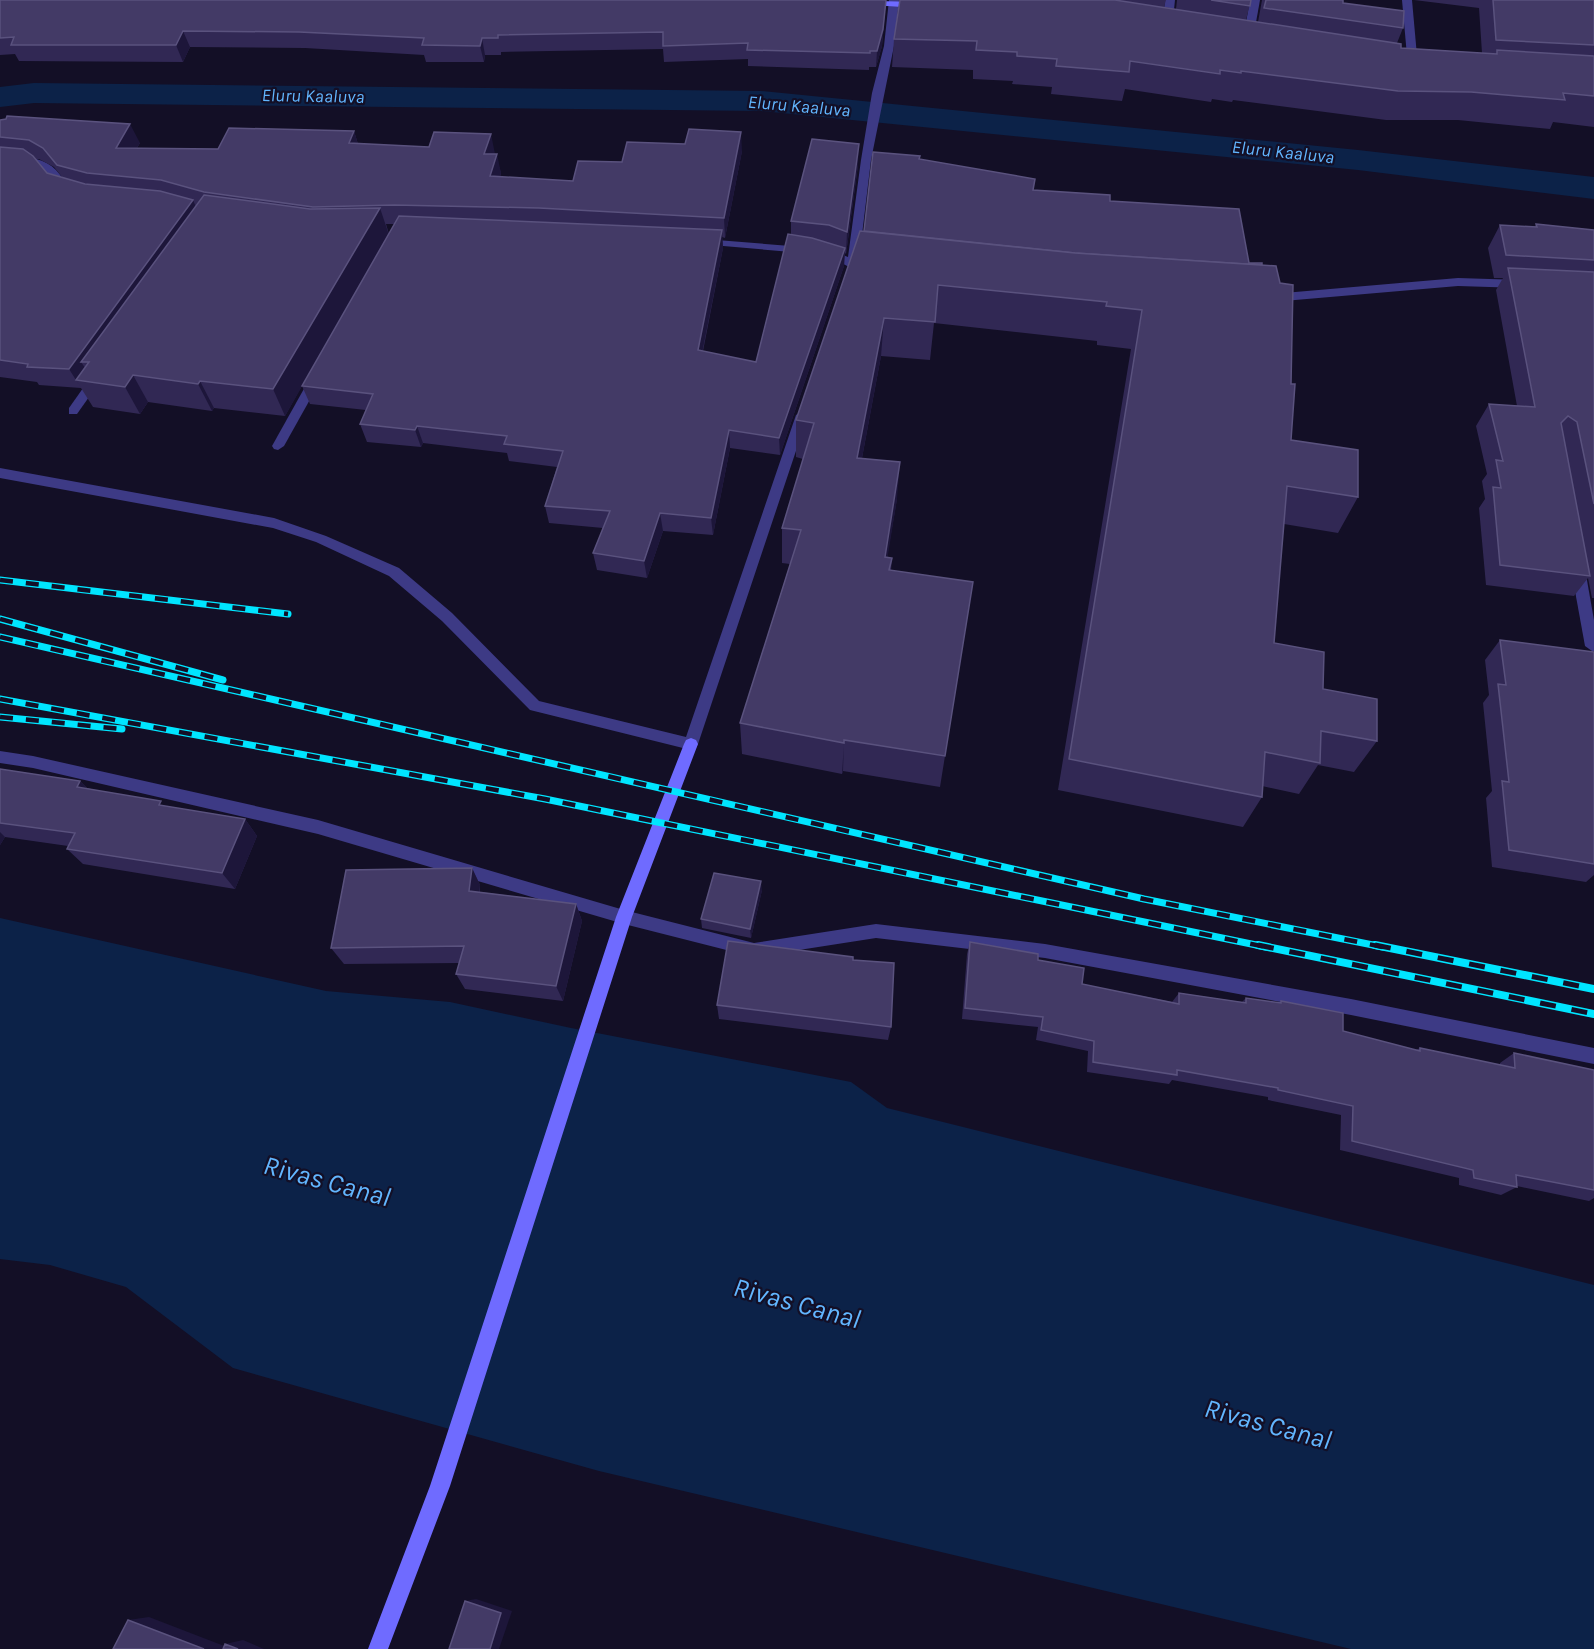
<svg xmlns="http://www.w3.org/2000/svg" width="1594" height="1649" font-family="Karla,sans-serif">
  <rect width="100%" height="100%" fill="#130f26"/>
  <polygon fill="#0c2248" points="0,918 326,991 450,1002 571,1028 851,1082 887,1108 1594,1285 1594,1649 1351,1649 599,1471 233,1368 126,1287 50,1265 0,1259"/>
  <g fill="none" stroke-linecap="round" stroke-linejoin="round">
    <polygon fill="#0c2248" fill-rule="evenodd" points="34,83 761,91 1358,150 1594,177 1594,199 1358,170 761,111 34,103 0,107 0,87"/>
    <g fill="#3d3a85" fill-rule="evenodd">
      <polygon points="889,0 899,0 894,46 871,160 859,260 873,262 873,268 853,269 826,255 700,244 700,240 704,239 828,249 848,257 861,160 872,93 884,46"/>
      <polygon points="1165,0 1175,0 1172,29 1167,32 1162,29"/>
      <polygon points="1250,0 1260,0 1253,39 1248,42 1243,39"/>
      <polygon points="1402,0 1412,0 1418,67 1413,70 1408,67"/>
      <path d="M0,157c18,-1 43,-1 56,13 6,6 9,13 15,19l-5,3c-10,-3 -11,-9 -16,-16 -11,-15 -34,-14 -50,-13z"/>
      <polygon points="1458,278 1521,280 1527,284 1521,288 1458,286 1272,302 1266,298 1272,294"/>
      <polygon points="97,373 103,377 101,380 77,414 69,414 69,408 93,374"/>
      <polygon points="316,374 322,378 284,446 278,450 274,449 272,446 310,378"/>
      <polygon points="802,411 808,415 698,744 696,748 691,750 530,710 442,621 389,576 316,542 273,528 0,478 0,468 274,518 326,536 399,568 452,613 539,701 686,737 796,415"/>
      <polygon points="1578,564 1585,569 1594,620 1594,651 1592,651 1585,646 1571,569"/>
      <polygon points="0,751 33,756 318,820 624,910 754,943 876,924 1045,944 1351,999 1594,1048 1594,1064 1351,1015 1045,958 876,938 754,957 624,924 318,834 33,768 0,763"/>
    </g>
    <g fill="#6f6bff" fill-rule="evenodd">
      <polygon points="835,0 918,2 923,5 918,8 840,3"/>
      <polygon points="691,738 696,740 698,744 632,917 450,1486 388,1649 368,1649 430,1486 616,917 684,744 686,740"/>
    </g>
    <defs>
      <g id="rail-far1">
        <polyline points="0,580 288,614"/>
        <polyline points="0,619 223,680"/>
        <polyline points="0,637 1144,899 1383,947"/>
        <polyline points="0,699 545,799 1266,947"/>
        <polyline points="0,717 122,729"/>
      </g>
      <g id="rail">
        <polyline points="1258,945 1594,1014"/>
        <polyline points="1375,945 1594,989"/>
      </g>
    </defs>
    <use href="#rail-far1" stroke="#00e5ff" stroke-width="7"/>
    <use href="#rail" stroke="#00e5ff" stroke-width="8"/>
    <use href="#rail-far1" stroke="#130f26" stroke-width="4.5" stroke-dasharray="13" stroke-linecap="butt"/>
    <use href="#rail" stroke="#130f26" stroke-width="5" stroke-dasharray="16" stroke-linecap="butt"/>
  </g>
  <g fill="#312854" fill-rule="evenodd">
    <polygon points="0,0 886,0 882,46 876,67 869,67 869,70 748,66 748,59 664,62 663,49 501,52 501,55 485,55 484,62 426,62 424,55 305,48 190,47 183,62 19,61 15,54 0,55"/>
    <polygon points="900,0 1166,0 1164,7 1176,9 1177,0 1251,0 1246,20 1258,22 1262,0 1343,0 1343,3 1403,28 1397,43 1401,48 1482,53 1479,8 1414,0 1594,0 1594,127 1553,122 1550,129 1458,120 1386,120 1233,100 1232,102 1212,99 1211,102 1125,89 1122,101 1051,94 1052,87 1012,84 1013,81 973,79 973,70 892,67 894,39"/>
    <path d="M6,119l134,24 -3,5 81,1 136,-18 4,13 137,10 6,19 -1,4 73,4 49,-19 120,-11 -17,87 -3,-1 1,11 -20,103 53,11 35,-128v-13l67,-56 -12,89 -1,-1 -1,13 -64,189 -50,-7 -17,87 -50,-4 -16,47 -50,-8 -4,-17 10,-25 -54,-5 -4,-17 12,-39 -48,-6 -2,-8 -84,-10 -2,4 -54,-5 -7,-18 6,-14 -56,-6 -8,-18 7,-13 -24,43 -71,-8 -2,3 -64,-9 -8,12 -47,-7 -12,-19 -42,-3 -2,-3 -37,-5v-257zM35,159h4l15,8 8,10 -15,-4zM386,224h8l-5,10z"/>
    <polygon points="919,159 1034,190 1110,201 1249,263 1291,440 1358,497 1338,533 1284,524 1274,643 1377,741 1354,772 1318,765 1299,794 1262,786 1262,797 1243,827 1058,790 1131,349 1097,345 1097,341 934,323 930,360 881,356 862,458 897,499 887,557 892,558 891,570 945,756 940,787 843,771 842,774 742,754 740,723 790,564 782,563 782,528 803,459 796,457 796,420 864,231"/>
    <polygon points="1536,224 1594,230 1594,598 1592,598 1588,578 1574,596 1486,585 1479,508 1485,499 1482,481 1487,474 1476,426 1489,404 1517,406 1496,290 1503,278 1494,278 1488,248 1500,225 1535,227"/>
    <polygon points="1500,640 1594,652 1594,875 1586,882 1492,867 1486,798 1492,791 1483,703 1489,695 1485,660"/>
    <polygon points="0,769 80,781 87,788 165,806 245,819 257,836 235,889 83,864 67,849 68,846 5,837 0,845"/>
    <polygon points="472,868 480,885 480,892 576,904 582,921 563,1001 465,989 456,974 459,963 344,964 331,948"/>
    <polygon points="762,890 751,938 702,928 701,919"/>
    <polygon points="970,942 1038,960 1082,984 1172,1002 1179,993 1242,1002 1246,998 1279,1003 1281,1001 1343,1031 1416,1050 1420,1048 1500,1065 1500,1063 1514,1053 1594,1070 1594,1198 1589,1201 1517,1186 1517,1187 1501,1195 1459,1185 1459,1178 1340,1150 1341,1115 1268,1100 1268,1097 1172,1080 1169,1084 1087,1072 1088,1051 1036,1040 1038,1027 962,1019 967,954"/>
    <polygon points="853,960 891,1027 888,1040 719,1019 717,1005"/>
  </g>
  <g fill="#1d163a">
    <polygon points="886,0 882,46 876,67 877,51"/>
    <polygon points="183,31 190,47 183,62 176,45"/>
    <polygon points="482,38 485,55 484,62 480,46"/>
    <polygon points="130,124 140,143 125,167 116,148"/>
    <polygon points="354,131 360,151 349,143"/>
    <polygon points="741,132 742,151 725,238 724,218"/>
    <polygon points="491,134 495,154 484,154"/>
    <polygon points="859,144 858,165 846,254 847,232"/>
    <polygon points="497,154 501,173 494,196 490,176"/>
    <polygon points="193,200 201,219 89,362 81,362 90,375 76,380 81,388 69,369"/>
    <polygon points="380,208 389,235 285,416 273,389"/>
    <polygon points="722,230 723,248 699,368 698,350"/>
    <polygon points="845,248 844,266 780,455 779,438"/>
    <polygon points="884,318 881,356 855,495 857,458"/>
    <polygon points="133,375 148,402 140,414 125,387"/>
    <polygon points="200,381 214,408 212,411 198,384"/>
    <polygon points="417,426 423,443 421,447 415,430"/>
    <polygon points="729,430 730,448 713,535 711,518"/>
    <polygon points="900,462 897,499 882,592 885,557"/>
    <polygon points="660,513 663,531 647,578 644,561"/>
    <polygon points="844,740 843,771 842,774 844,743"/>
    <polygon points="80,781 96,798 77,787"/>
    <polygon points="245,819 257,836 235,889 222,873"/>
    <polygon points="0,832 5,837 0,845"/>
    <polygon points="472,868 480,885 478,908 469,891"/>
    <polygon points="761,881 762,890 751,938 750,929"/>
    <polygon points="576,904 582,921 563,1001 556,986"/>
    <polygon points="476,1599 512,1611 499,1649 490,1649 465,1601"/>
    <polygon points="149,1617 232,1649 204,1649 128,1620"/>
    <polygon points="243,1640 264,1649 238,1649 225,1644"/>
  </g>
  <g fill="#433a66" stroke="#5a527e" stroke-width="1.5">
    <polygon points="0,0 886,0 883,29 877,51 870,51 870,53 747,50 748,43 663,46 663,32 498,35 498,38 482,38 480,46 422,45 424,38 299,32 183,31 176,45 11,45 14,37 0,38"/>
    <polygon points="900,0 1115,0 1401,44 1401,48 1497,54 1497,50 1594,56 1594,96 1563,93 1565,100 1471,92 1398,91 1241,71 1241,73 1220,70 1220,74 1130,61 1129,72 1056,66 1057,59 1017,56 1017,52 976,50 977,41 894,39"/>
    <polygon points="1211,0 1251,0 1250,6"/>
    <polygon points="1266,0 1343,0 1343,3 1404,11 1403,28 1264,8"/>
    <polygon points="1493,0 1594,0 1594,45 1496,40"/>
    <polygon points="7,116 130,124 116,148 218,149 229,128 354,131 349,143 429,147 434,132 491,134 484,154 497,154 490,176 573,181 578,161 622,162 627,142 685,144 689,129 741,132 724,218 539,208 394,205 313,207 204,192 161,180 87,173 57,165 43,148 29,140 0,137 0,120 6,119"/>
    <polygon points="812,139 859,144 847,232 829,225 791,221"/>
    <polygon points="0,147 23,149 33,156 47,173 85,184 160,191 193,200 69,369 27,367 28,364 0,360"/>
    <polygon points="873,152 920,156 919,159 1035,179 1033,190 1110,195 1110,201 1239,209 1249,263 1262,263 1262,265 1075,253 864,231"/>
    <polygon points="204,195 310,209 380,208 273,389 200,381 198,384 133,375 125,387 76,380 89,362 81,362"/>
    <polygon points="399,216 722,230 698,350 756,362 788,234 812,238 845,248 779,438 729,430 711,518 660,513 644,561 593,553 610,511 545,506 563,451 504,444 507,436 417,426 415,430 360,424 373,394 302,386"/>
    <polygon points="1536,224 1594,230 1594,260 1506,255 1500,225 1537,227"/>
    <polygon points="860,231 1075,253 1276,266 1280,283 1293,285 1291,384 1295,384 1291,440 1358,450 1358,497 1287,486 1274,643 1324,652 1323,689 1377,699 1377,741 1321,731 1320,763 1265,752 1262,797 1069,759 1142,310 1106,306 1107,302 938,285 935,322 884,318 857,458 900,462 885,557 892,558 889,570 973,582 945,756 844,740 844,743 740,723 801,530 782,528 814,423 796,420"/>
    <polygon points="1508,268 1594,272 1594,504 1577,422 1568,416 1561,423 1590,576 1500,565 1493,487 1501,488 1496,460 1503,461 1489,404 1535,407"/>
    <polygon points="1500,640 1594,652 1594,864 1509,850 1502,781 1509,782 1498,684 1506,685"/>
    <polygon points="0,769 80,781 77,787 161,801 159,805 245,819 222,873 67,849 75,833 0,823"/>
    <polygon points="472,868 469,891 576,904 556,986 456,974 464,946 331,948 346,870"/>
    <polygon points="714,873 761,881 750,929 701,919"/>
    <polygon points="728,941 853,957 853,960 894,963 891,1027 717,1005"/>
    <polygon points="970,942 1038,954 1038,960 1084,968 1082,984 1179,1004 1179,993 1246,1003 1246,998 1281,1003 1281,1001 1343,1013 1343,1031 1420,1051 1420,1048 1515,1068 1514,1053 1594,1070 1594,1190 1516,1175 1517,1187 1474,1178 1473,1170 1352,1141 1353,1106 1278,1090 1278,1088 1177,1070 1177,1075 1093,1062 1094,1041 1041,1030 1043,1017 965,1008"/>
    <polygon points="465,1601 501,1613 490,1649 449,1649"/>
    <polygon points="128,1620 204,1649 113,1649"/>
    <polygon points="225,1644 238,1649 223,1649"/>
  </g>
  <g text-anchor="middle" stroke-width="4.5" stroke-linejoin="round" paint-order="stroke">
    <g font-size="18" font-style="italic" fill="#62b6ff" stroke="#130f26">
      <text transform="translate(313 96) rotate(1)" y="6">Eluru Kaaluva</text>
      <text transform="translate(799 106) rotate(5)" y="6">Eluru Kaaluva</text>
      <text transform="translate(1283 152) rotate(6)" y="6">Eluru Kaaluva</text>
    </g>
    <g font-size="27" font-style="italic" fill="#62b6ff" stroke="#130f26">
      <text transform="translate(327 1181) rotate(15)" y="9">Rivas Canal</text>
      <text transform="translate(797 1303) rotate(15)" y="9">Rivas Canal</text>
      <text transform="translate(1268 1424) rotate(15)" y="9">Rivas Canal</text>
    </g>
  </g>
</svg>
